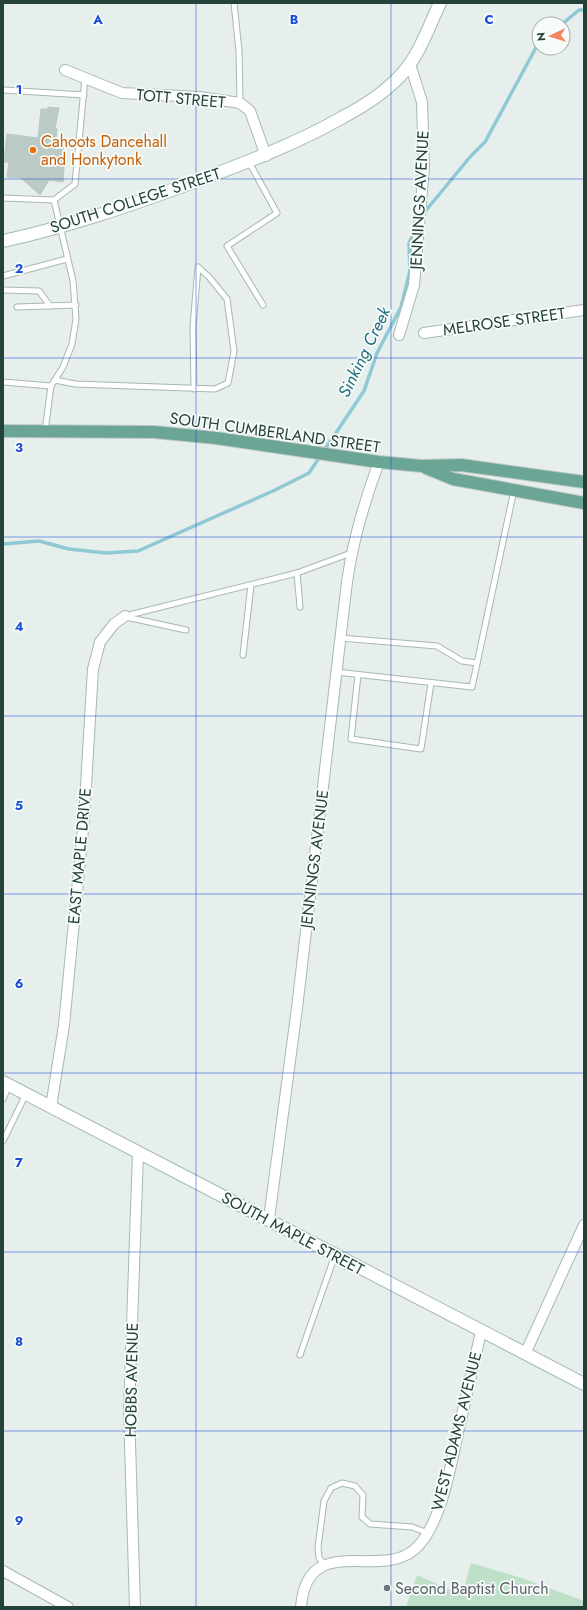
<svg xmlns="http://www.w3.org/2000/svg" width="587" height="1610" font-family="Jost,sans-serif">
  <rect width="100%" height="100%" fill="#e6efeb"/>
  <polygon fill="#bfe0c8" points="471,1563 522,1578 584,1601 584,1607 406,1607 417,1575 462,1595"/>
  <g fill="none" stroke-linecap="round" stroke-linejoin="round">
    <g stroke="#8ec9d4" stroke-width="3.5">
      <polyline points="562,24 579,10 584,10"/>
      <polyline points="423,214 470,157 485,142 539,42"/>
      <polyline points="3,544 39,541 69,549 106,553 138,551 273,491 309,473 364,391 377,353 401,307 410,271 409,243 415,231"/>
    </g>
  </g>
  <polygon fill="#bbcac4" stroke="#b8c9c2" points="48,107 59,108 55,128 57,129 56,139 65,140 62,154 65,154 63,182 49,180 40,195 21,178 7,177 9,162 4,162 7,134 38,138 41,109 48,109"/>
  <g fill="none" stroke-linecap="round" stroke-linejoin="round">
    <defs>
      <g id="lane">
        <polyline points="234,3 239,51 240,103"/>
        <polyline points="3,90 84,95"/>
        <polyline points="249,162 277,213 227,246 263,305"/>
        <polyline points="3,198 54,200 73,281 76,319 72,344 63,367 51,386 45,431"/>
        <polyline points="54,200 75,184 85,78"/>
        <polyline points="3,276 67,259"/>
        <polyline points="3,290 39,291 50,306"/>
        <polyline points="17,307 76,305"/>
        <polyline points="55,380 75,384 215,389 228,383 234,351 227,299 209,277 198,267 193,327 194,389"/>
        <polyline points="3,382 51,386"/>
        <polyline points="300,607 297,573 351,553"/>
        <polyline points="125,616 297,573"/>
        <polyline points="126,617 186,630"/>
        <polyline points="340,638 437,646 462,661 477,663"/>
        <polyline points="243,655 251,585"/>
        <polyline points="336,672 472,687 514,490"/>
        <polyline points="358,675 351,739 421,749 431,683"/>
        <polyline points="3,1099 9,1085"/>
        <polyline points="3,1141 26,1094"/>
        <polyline points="300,1355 335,1255"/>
        <polyline points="325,1565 319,1558 318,1547 324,1501 331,1488 342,1483 355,1486 363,1495 362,1517 370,1524 412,1527 428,1533"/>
      </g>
      <g id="street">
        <polyline points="65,70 122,93 200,97 240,103 250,111 266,156"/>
        <polyline points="424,333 584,310"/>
        <polyline points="399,335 414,285 424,167 422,102 410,64"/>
        <polyline points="51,1107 64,1025 84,819 93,669 100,642 114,624 125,616"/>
        <path d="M269,1219l28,-211 50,-426c6,-42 17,-80 32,-120"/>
        <polyline points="525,1354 584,1225"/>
        <polyline points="3,1571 68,1607"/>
        <polyline points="135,1607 129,1410 138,1153"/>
        <path d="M301,1607c6,-76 77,-27 113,-57 28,-23 38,-92 46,-126 7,-31 14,-62 21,-92"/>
      </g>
      <g id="secondary">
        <path d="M3,241c65,-14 128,-36 191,-59 51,-19 102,-38 149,-65 21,-11 40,-23 56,-40 20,-20 29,-49 41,-74"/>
        <polyline points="3,1082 584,1384"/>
      </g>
      <g id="primary">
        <polyline points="3,431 154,432 216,438 379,462 422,466 461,465 584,482"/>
        <polyline points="426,468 453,479 584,503"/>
      </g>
    </defs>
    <use href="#lane" stroke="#a8b8b2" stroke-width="7"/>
    <use href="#street" stroke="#a8b8b2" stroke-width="12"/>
    <use href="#secondary" stroke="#a4bbb3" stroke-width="14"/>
    <use href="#primary" stroke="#c2cac8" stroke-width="14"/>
    <use href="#lane" stroke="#fff" stroke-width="5"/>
    <use href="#street" stroke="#fff" stroke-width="10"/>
    <use href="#secondary" stroke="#fff" stroke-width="12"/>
    <use href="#primary" stroke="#6aa596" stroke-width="12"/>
  </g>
  <path fill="none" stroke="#1d4ed8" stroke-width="1" stroke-opacity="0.55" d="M196,3v1604M391,3v1604M3,179h581M3,358h581M3,537h581M3,716h581M3,894h581M3,1073h581M3,1252h581M3,1431h581"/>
  <circle fill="#e8710a" stroke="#f7fbf9" stroke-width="1.5" cx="33" cy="150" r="4"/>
  <circle fill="#6b7280" stroke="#f7fbf9" stroke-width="1.5" cx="387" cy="1588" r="4"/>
  <g text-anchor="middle" stroke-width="3.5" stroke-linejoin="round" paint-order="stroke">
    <g font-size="16" fill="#24423a" stroke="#f7fbf9">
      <text transform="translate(181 98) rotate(5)" y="6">TOTT STREET</text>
      <text transform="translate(135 200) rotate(-18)" y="6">SOUTH COLLEGE STREET</text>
      <text transform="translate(419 200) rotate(-87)" y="6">JENNINGS AVENUE</text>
      <text transform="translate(504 321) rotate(-8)" y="6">MELROSE STREET</text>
      <text transform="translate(275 432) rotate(8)" y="6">SOUTH CUMBERLAND STREET</text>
      <text transform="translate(79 856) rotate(-85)" y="6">EAST MAPLE DRIVE</text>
      <text transform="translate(314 859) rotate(-83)" y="6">JENNINGS AVENUE</text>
      <text transform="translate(293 1233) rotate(28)" y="6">SOUTH MAPLE STREET</text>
      <text transform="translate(131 1380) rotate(-89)" y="6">HOBBS AVENUE</text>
      <text transform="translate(456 1431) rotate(-76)" y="6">WEST ADAMS AVENUE</text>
    </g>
    <g font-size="16" fill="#c56008" stroke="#f7fbf9" text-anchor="start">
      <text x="41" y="147">Cahoots Dancehall<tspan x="41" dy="18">and Honkytonk</tspan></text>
    </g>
    <g font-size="16" fill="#5b616d" stroke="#f7fbf9" text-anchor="start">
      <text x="395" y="1594">Second Baptist Church</text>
    </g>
    <g font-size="17" font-style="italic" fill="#1c6f80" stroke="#f7fbf9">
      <text transform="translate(364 352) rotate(-64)" y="6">Sinking Creek</text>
    </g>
  </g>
  <g font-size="13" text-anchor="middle" font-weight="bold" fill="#1d4ed8" stroke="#f7fbf9" stroke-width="3.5" stroke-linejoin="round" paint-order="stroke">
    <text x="98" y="24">A</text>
    <text x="294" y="24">B</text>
    <text x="489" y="24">C</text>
    <text x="19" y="94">1</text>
    <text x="19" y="273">2</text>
    <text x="19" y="452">3</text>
    <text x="19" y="631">4</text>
    <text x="19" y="810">5</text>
    <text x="19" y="988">6</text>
    <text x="19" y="1167">7</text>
    <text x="19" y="1346">8</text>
    <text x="19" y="1525">9</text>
  </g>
  <rect width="587" height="1610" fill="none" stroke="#24423a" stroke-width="8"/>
  <g transform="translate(551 36) rotate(266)"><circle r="19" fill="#f7fbf9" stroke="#a3b1ad"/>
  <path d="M0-3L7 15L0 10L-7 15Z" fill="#f4845f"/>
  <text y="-6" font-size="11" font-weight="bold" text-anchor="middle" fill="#24423a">N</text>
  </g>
</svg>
